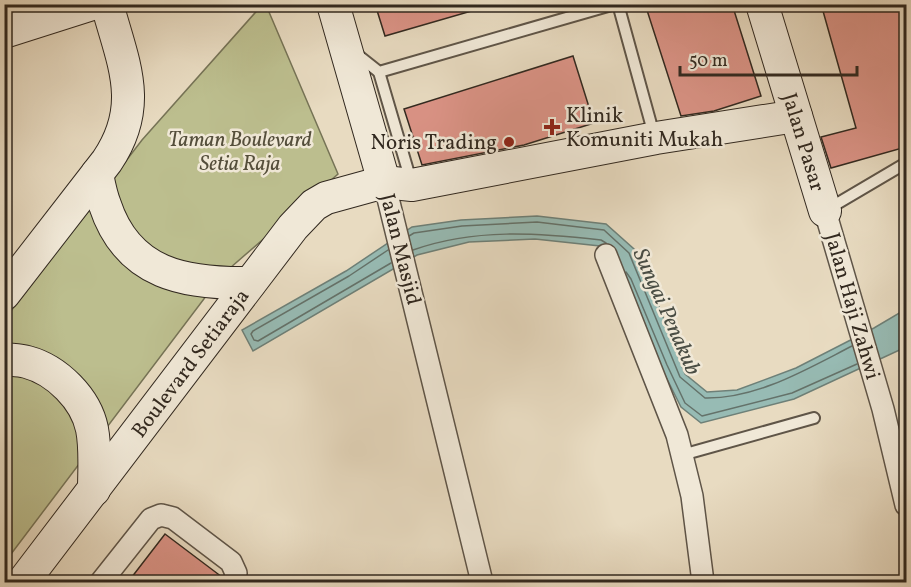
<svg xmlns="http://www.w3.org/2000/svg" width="911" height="587" font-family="Vollkorn,serif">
  <rect width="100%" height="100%" fill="#e8dbc1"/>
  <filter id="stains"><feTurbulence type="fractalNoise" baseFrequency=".00333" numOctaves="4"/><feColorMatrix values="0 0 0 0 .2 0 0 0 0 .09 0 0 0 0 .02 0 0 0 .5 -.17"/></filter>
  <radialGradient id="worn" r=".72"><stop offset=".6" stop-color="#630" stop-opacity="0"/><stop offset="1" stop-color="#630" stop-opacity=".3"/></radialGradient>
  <polygon fill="#bcbe8e" stroke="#767356" stroke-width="1.5" points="262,5 266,5 338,174 222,275 5,562 4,320 142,140"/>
  <polygon fill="#97bbb4" stroke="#6e8078" stroke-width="1.5" points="537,216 606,224 634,249 657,301 685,374 707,392 737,390 796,368 874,328 906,309 906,347 794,399 701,423 681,407 661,367 625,282 600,246 535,239 469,242 417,255 253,351 242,330 346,271 412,227 461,220"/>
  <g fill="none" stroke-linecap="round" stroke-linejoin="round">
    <g stroke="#64726a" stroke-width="1.5">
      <path d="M409,236l5,-3 48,-7 75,-4 67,8 25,23 51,124 25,21c52,1 102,-29 147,-52"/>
      <polyline points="388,250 349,276 253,331 251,334 254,340 258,341 391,263"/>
      <path d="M413,250c62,-22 124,-17 188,-10l5,3"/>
      <polyline points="626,272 631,279 667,365 685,403 702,416 792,393 857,364"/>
    </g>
  </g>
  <g fill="#db9386" stroke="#31281f" stroke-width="1.5">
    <polygon points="375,4 474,4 475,10 385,36"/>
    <polygon points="645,4 732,4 761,96 714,111 681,116"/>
    <polygon points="821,4 906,4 906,147 831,168 821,137 856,128"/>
    <polygon points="573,56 594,123 524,145 422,165 404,109"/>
    <polygon points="165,534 222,577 222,582 128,582"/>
  </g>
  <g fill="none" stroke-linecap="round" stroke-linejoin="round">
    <defs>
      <g id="lane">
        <polyline points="618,4 654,135"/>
        <polyline points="355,53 379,72 615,4"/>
        <polyline points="379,72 411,181"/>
        <polyline points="828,209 906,163"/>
        <polyline points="682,455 814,418"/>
      </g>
      <g id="street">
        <polyline points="384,182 482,582"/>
        <polyline points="825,211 883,409 906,505"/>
        <polyline points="606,255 677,435 692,496 703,582"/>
        <polyline points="101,582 151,519 161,515 173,518 231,562 236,573 234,582"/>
      </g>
      <g id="secondary">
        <polyline points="333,4 384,182"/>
        <polyline points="762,4 825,211"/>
        <polyline points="4,32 92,4"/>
        <path d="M97,174c2,10 4,21 8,31 23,70 81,79 145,78"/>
        <path d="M4,294l103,-133c38,-56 16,-98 0,-157"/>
        <path d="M4,359c8,1 16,1 23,3 30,8 59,37 65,67 4,20 2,41 2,61"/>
        <polyline points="23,582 293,227 314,205 326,198 384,182 412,185 656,138 796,116"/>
      </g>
    </defs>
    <use href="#lane" stroke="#5f5548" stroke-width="14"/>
    <use href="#street" stroke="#5f5548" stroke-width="24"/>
    <use href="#secondary" stroke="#31281f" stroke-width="34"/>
    <use href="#lane" stroke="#f0e8d7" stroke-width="10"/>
    <use href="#street" stroke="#f0e8d7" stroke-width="21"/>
    <use href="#secondary" stroke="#f0e8d7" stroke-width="32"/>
  </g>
  <g fill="#8f2418" stroke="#f0e8d7" stroke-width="2">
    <path d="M549 118h6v6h6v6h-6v6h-6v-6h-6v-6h6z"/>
    <circle cx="509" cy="142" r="6"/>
  </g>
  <g text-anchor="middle" stroke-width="5" stroke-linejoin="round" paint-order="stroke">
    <g font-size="21" fill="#31281f" stroke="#f0e8d7" text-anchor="start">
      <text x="566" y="122">Klinik<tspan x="566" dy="24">Komuniti Mukah</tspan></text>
      <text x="497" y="149" text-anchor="end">Noris Trading</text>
    </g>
    <g font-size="21" font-style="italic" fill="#544e3b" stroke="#f0e8d7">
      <text x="240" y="146">Taman Boulevard<tspan x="240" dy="24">Setia Raja</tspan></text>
    </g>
    <g font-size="21" fill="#31281f" stroke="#f0e8d7">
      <text transform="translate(804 142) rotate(73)" y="7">Jalan Pasar</text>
      <text transform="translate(401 249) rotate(76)" y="7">Jalan Masjid</text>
      <text transform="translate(853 306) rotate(74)" y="7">Jalan Haji Zahwi</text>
      <text transform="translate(190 363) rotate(-53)" y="7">Boulevard Setiaraja</text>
    </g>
    <g font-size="22" font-style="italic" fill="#4a4d44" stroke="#f0e8d7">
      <text transform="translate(668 311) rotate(66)" y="8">Sungai Penakub</text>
    </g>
  </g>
  <rect width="911" height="587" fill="none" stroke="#e8dbc1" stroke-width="24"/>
  <rect x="6" y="6" width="899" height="575" fill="none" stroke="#31281f" stroke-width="3"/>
  <rect x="12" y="12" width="887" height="563" fill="none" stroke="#31281f" stroke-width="1.5"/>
  <path d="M680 66v9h177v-9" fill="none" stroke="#31281f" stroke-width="3"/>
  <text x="689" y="66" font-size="18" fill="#31281f" stroke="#f0e8d7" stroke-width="4.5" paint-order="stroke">50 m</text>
  <rect width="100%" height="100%" filter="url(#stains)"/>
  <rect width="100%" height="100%" fill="url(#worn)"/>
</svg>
